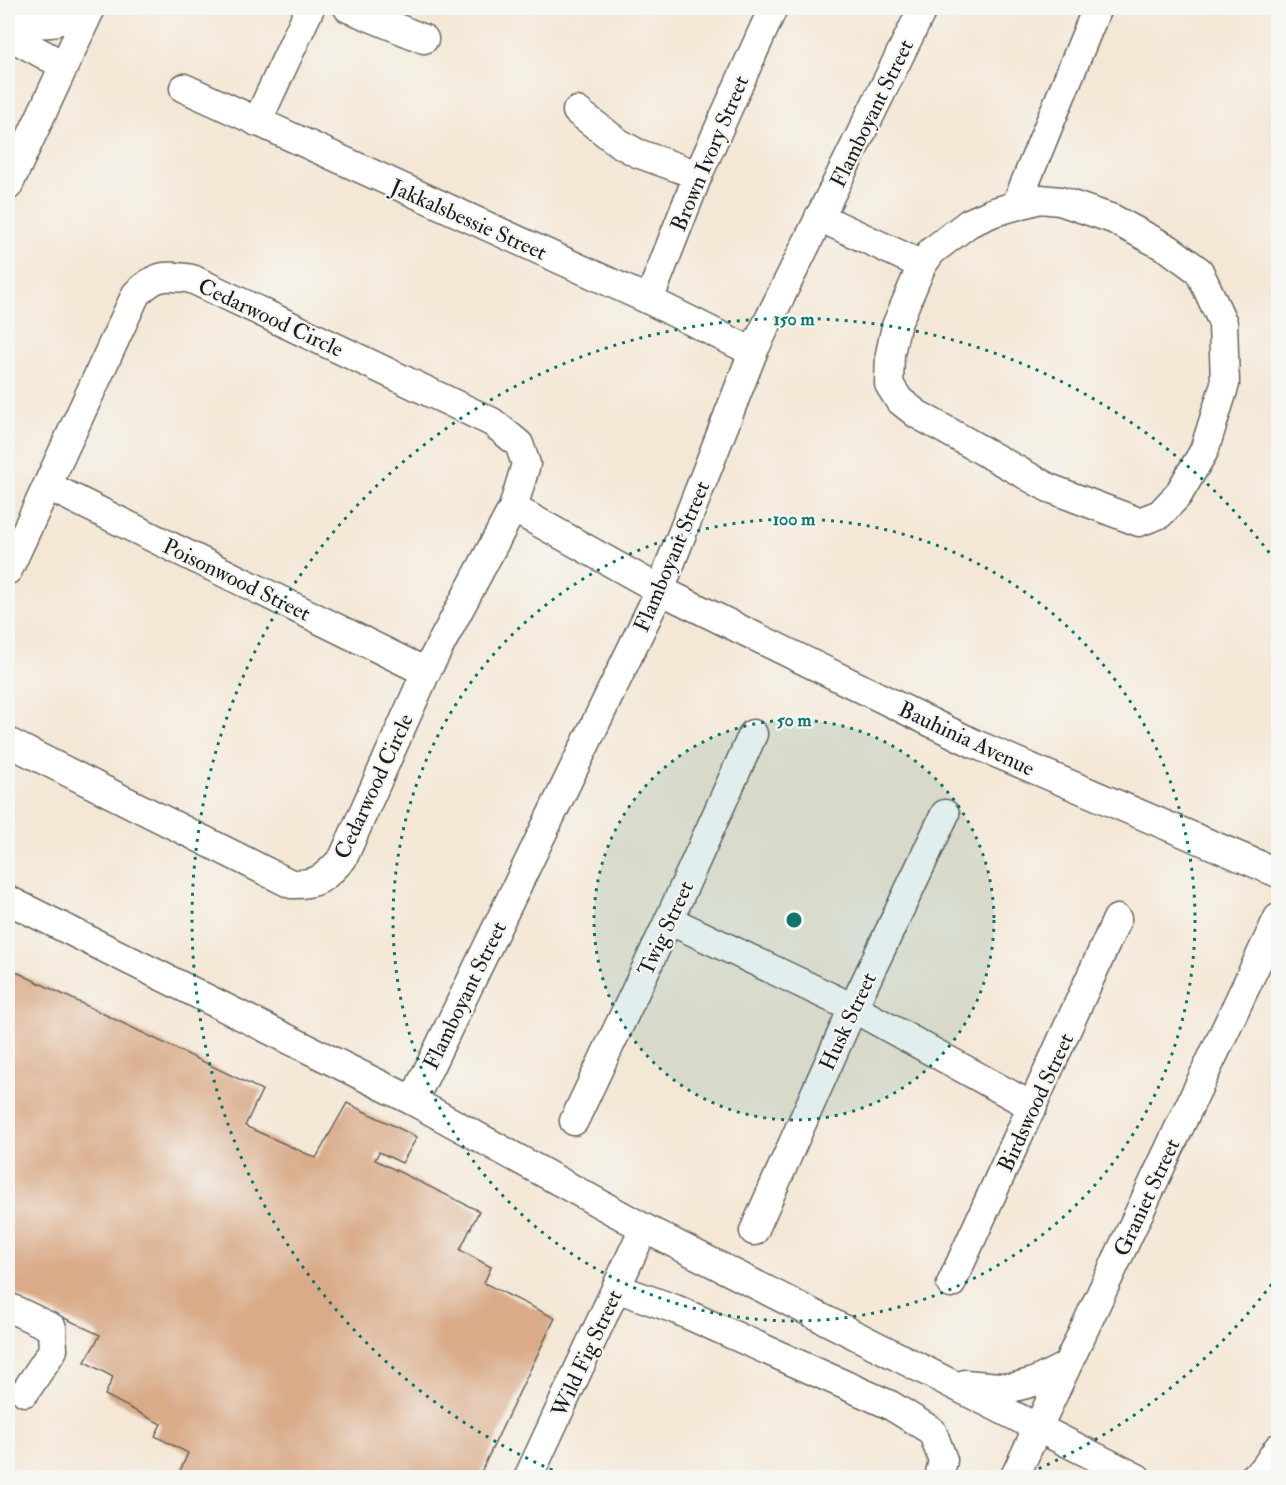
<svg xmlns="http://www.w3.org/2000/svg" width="1286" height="1485" font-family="'IM FELL Double Pica',serif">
  <rect width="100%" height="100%" fill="#f6f6f2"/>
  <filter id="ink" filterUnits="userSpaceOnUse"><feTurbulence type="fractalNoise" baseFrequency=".0167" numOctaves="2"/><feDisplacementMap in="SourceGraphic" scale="12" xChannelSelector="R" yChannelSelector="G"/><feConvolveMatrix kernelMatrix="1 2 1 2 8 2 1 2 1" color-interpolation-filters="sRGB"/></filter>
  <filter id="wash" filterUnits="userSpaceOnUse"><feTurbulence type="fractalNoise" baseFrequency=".008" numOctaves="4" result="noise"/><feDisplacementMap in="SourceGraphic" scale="24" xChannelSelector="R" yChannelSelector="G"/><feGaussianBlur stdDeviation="1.35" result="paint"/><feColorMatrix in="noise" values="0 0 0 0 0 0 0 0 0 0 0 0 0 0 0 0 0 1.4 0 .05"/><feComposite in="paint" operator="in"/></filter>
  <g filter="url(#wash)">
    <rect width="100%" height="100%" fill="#f4e7d5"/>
    <g id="blocks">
      <polygon fill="#d9ab89" points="8,968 262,1090 245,1126 316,1158 347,1103 417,1137 402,1163 379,1152 375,1160 479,1211 460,1250 491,1267 484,1283 555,1318 478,1478 177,1478 188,1453 155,1436 161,1424 105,1395 113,1377 85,1362 100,1335 8,1291"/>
    </g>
  </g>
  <g filter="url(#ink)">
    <use href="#blocks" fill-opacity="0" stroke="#68635d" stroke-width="1.5"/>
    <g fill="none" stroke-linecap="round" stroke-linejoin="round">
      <defs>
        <g id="minor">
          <polyline points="348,8 424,39"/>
          <polyline points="8,25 51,23 90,10"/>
          <polyline points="8,35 63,65"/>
          <polyline points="184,88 649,300 753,352"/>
          <polyline points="577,111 619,143 637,153 698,175"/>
          <polyline points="257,122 310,8"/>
          <polyline points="8,186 91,8"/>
          <polyline points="1016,205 1097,8"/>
          <polyline points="819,217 922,265 896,326 890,354 889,384 899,400 917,414 1049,488 1139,522 1160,514 1178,495 1204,451 1225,384 1223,323 1199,271 1169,249 1113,219 1060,201 1040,199 994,212 969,223 932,251 922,265"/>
          <polyline points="649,300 698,175 773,8"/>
          <polyline points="48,486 426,672"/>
          <polyline points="513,508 660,590 975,744 1278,873"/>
          <path d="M8,570l128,-276c21,-20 27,-19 56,-15l300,143 27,22 7,20 -13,44 -87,164 -83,186c-18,19 -24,27 -52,26l-283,-142"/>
          <polyline points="8,900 413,1101 644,1228 1137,1478"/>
          <polyline points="669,920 853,1008 1033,1107"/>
          <polyline points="413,1101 660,590 753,352 923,8"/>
          <polyline points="574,1121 669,920 753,734"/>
          <polyline points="754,1231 853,1008 945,814"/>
          <polyline points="951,1284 1117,919"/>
          <polyline points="616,1288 675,1309 890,1405 932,1431 943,1460 939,1478"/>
          <polyline points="8,1307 52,1328 53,1350 25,1392"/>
          <polyline points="965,1384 1011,1388 1034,1382 1066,1366"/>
          <polyline points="528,1478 644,1228"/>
          <polyline points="1014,1478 1278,918"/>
          <polyline points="1253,1478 1264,1469 1278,1448"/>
        </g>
      </defs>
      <use href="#minor" stroke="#68635d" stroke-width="31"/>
      <use href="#minor" stroke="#fff" stroke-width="28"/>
    </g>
  </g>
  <circle cx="794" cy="920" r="200" fill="#0f766e" fill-opacity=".12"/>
  <g fill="none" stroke="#0f766e" stroke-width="3" stroke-dasharray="3 6">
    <circle cx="794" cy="920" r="200"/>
    <circle cx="794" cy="920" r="401"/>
    <path d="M1277 1277A601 601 0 0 1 1019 1477M569 1477A601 601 0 1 1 1277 563"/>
  </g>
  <g text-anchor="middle" stroke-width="4.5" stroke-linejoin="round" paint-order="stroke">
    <g font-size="22" fill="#1c1c1c" stroke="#f6f6f2">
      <text transform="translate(871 113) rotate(-64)" y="8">Flamboyant Street</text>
      <text transform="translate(709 153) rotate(-67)" y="8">Brown Ivory Street</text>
      <text transform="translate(469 219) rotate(24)" y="8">Jakkalsbessie Street</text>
      <text transform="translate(271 317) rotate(25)" y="8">Cedarwood Circle</text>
      <text transform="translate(671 556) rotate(-67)" y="8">Flamboyant Street</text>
      <text transform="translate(237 579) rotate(26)" y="8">Poisonwood Street</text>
      <text transform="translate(967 738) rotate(25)" y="8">Bauhinia Avenue</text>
      <text transform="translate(373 786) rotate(-65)" y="8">Cedarwood Circle</text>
      <text transform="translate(665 928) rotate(-65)" y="8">Twig Street</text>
      <text transform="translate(464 995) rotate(-64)" y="8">Flamboyant Street</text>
      <text transform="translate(847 1021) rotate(-65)" y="8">Husk Street</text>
      <text transform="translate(1035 1102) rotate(-65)" y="8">Birdswood Street</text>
      <text transform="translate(1146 1197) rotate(-65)" y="8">Graniet Street</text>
      <text transform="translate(586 1353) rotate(-65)" y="8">Wild Fig Street</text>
    </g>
  </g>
  <circle cx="794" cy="920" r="9" fill="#0f766e" stroke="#f6f6f2" stroke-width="3"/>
  <g font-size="18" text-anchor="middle" font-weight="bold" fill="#0f766e" stroke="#f6f6f2" stroke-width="4.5" stroke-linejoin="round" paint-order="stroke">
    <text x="794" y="325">150 m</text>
    <text x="794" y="525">100 m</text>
    <text x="794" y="726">50 m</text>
  </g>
  <rect width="1286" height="1485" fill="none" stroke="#f6f6f2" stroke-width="30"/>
</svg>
